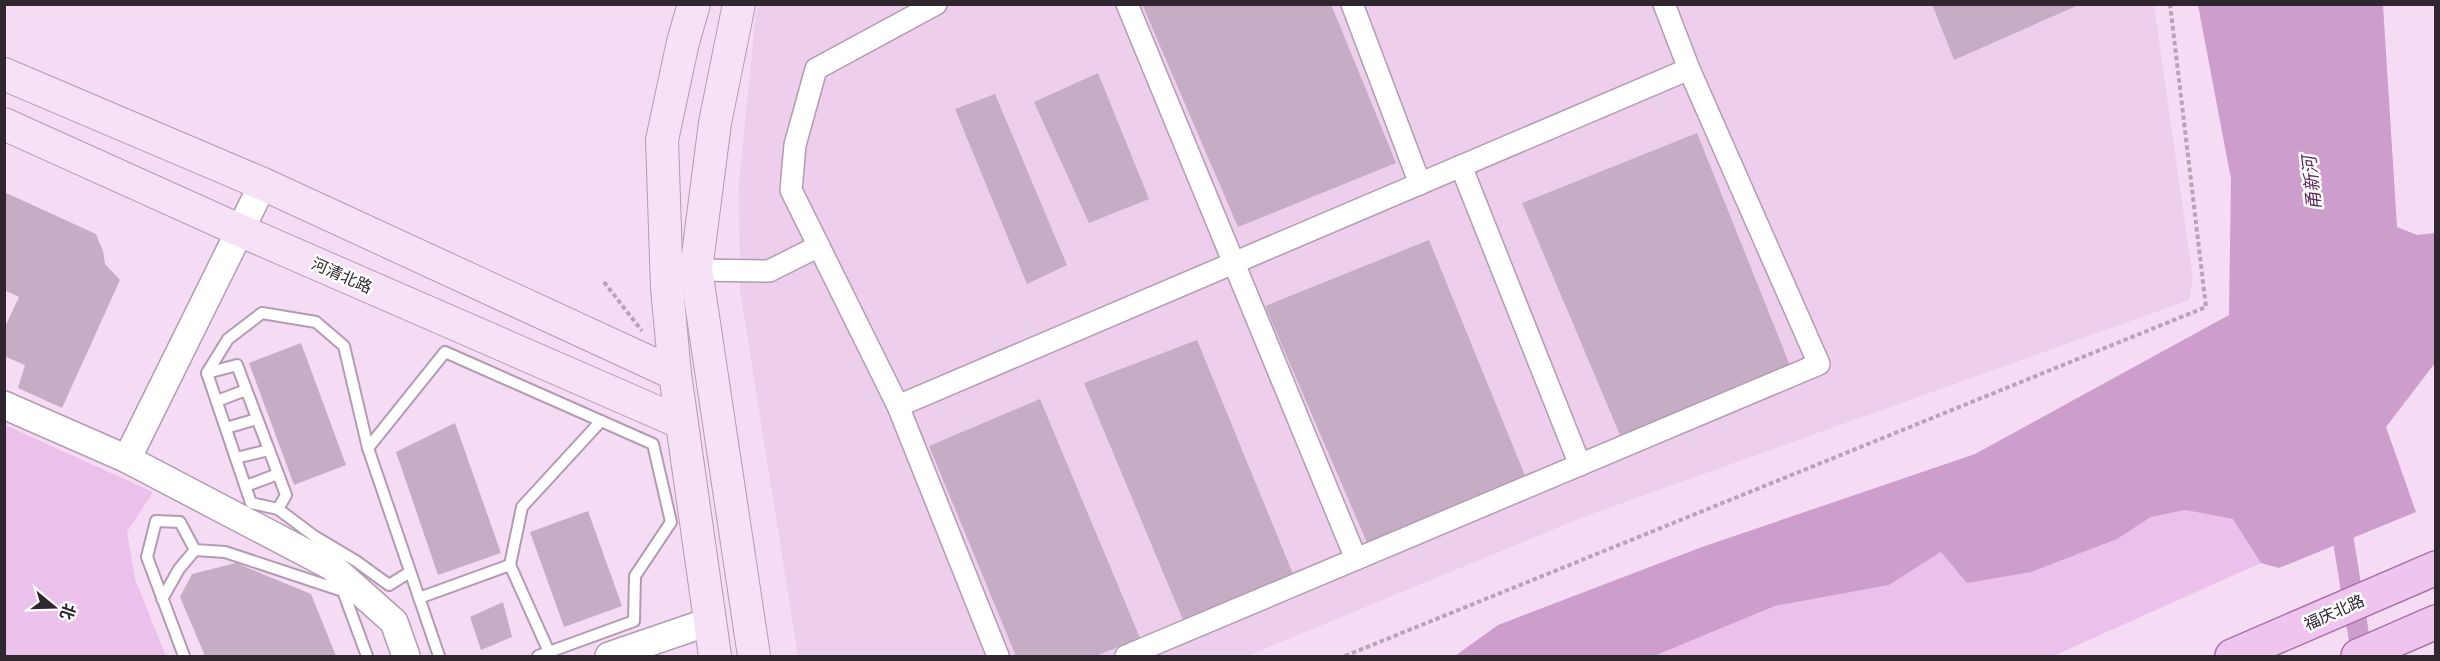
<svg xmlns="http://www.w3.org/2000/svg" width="2440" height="661" font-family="Rubik,'Noto Sans SC',sans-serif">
  <rect width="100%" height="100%" fill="#f5dcf4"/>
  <polygon fill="#edceec" points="759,5 2154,5 2193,280 2189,300 1586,516 1247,656 798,656 740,290 739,184 756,14"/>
  <g fill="#ebc0ea">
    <polygon points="5,425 153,492 127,532 135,579 166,656 5,656"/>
    <polygon points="2185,510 2233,519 2249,537 2261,563 2053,656 1654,656 1775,606 1889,585 1941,552 2117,539 2151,517"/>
  </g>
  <polygon fill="#cd9ecc" points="2198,5 2383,5 2397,227 2417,235 2435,233 2435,363 2386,427 2416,512 2279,568 2261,563 2233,519 2185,510 2151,517 2117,539 2031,572 1967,583 1941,552 1889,585 1775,606 1654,656 1455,656 1498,625 1702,547 1975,454 2229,315 2231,179"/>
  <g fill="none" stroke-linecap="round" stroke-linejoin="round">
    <polyline stroke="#cd9ecc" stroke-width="21" points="2339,513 2362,656"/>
  </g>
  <g fill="#c6adc5">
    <polygon points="1142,4 1331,4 1396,163 1238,227"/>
    <polygon points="1932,4 2081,4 1954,60"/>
    <polygon points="1098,73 1149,199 1089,223 1034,102"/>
    <polygon points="995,94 1067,265 1027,284 955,109"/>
    <polygon points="1697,133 1793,373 1623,442 1522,203"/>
    <polygon points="4,192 96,234 103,251 105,264 120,280 62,408 18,388 25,365 4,356 4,329 19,297 4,290"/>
    <polygon points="1429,240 1528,483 1368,545 1265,306"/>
    <polygon points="1197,340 1293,574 1183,620 1084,383"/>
    <polygon points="301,343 346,465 294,485 249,363"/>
    <polygon points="1040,399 1140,638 1096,656 1016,656 929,446"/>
    <polygon points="455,423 501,553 438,575 396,452"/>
    <polygon points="588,511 622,606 564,627 530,532"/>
    <polygon points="236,563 311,594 336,656 205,656 180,597 192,574"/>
    <polygon points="503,602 512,637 481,650 470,617"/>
  </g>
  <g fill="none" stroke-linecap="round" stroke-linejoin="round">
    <defs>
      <g id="service">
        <polyline points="207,373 237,365 286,495 278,509"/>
        <polyline points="217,401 246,390"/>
        <polyline points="226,428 257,419"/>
        <polyline points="368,448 445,352 653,444 671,522 635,576 634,621 538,656"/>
        <polyline points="236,458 269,450"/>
        <polyline points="246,486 278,474"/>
        <polyline points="510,565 522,507 601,421"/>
        <polyline points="410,572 389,585 356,561 314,536 278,509 251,503 207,373 228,339 262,313 316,322 344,346 368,448 439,656"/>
        <polyline points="419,598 510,565 549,652"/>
        <polyline points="162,599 179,569 195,550"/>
        <polyline points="184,656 147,557 156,521 180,522 195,550 225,552 343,591 367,656"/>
      </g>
      <g id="minor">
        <polyline points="936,4 816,69 795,145 791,190 898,406 998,656"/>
        <polyline points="1127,4 1356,559"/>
        <polyline points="1352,4 1420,184"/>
        <polyline points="1461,166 1580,465"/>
        <polyline points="696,270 769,271 819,246"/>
        <polyline points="898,406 1689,69"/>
        <polyline points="1126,656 1819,364 1689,69 1664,4"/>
      </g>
      <g id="tertiary">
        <polyline points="4,405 127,459 331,566 394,622 406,656"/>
        <polyline points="127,459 263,184"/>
        <polyline points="609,656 711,621"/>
      </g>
      <g id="secondary">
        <polyline points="694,4 683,42 662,140 667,288 675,374 715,656"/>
        <polyline points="739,4 715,123 696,270 754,656"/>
        <polyline points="4,74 263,184 675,374"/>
        <polyline points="4,124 239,230 682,423"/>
      </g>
      <g id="primary">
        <polyline points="2232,656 2436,568"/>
        <polyline points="2358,656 2436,622"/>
      </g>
    </defs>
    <use href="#service" stroke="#b39bb2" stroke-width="14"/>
    <use href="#minor" stroke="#b39bb2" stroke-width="24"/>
    <use href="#tertiary" stroke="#b39bb2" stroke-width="30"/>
    <use href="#secondary" stroke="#b39bb2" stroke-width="34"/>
    <use href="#primary" stroke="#a673a5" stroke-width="36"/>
    <g stroke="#b8a3b7" stroke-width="4" stroke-dasharray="4.5 3" stroke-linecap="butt">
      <polyline points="604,282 642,331"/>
      <polyline points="1345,656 2206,307 2170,4"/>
    </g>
    <use href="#service" stroke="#fff" stroke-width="10"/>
    <use href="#minor" stroke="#fff" stroke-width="21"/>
    <use href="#tertiary" stroke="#fff" stroke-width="27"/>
    <use href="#secondary" stroke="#f7e1f7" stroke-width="32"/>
    <use href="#primary" stroke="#efc4ef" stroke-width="33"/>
  </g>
  <g text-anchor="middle" stroke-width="5" stroke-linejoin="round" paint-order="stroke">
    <g font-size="16" fill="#302630" stroke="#fff">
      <text transform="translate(342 275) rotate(24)" y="6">河清北路</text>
      <text transform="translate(2334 612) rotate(-24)" y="6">福庆北路</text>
    </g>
    <g font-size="18" font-style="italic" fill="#602760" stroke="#fff">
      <text transform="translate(2312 183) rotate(-96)" y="6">甬新河</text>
    </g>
  </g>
  <rect width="2440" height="661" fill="none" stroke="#302630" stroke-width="12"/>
  <g transform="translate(54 607) rotate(109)" stroke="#ffffff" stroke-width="4.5" paint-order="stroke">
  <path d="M0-4.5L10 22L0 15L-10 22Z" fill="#302630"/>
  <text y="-9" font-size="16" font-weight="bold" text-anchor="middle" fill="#302630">北</text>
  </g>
</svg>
